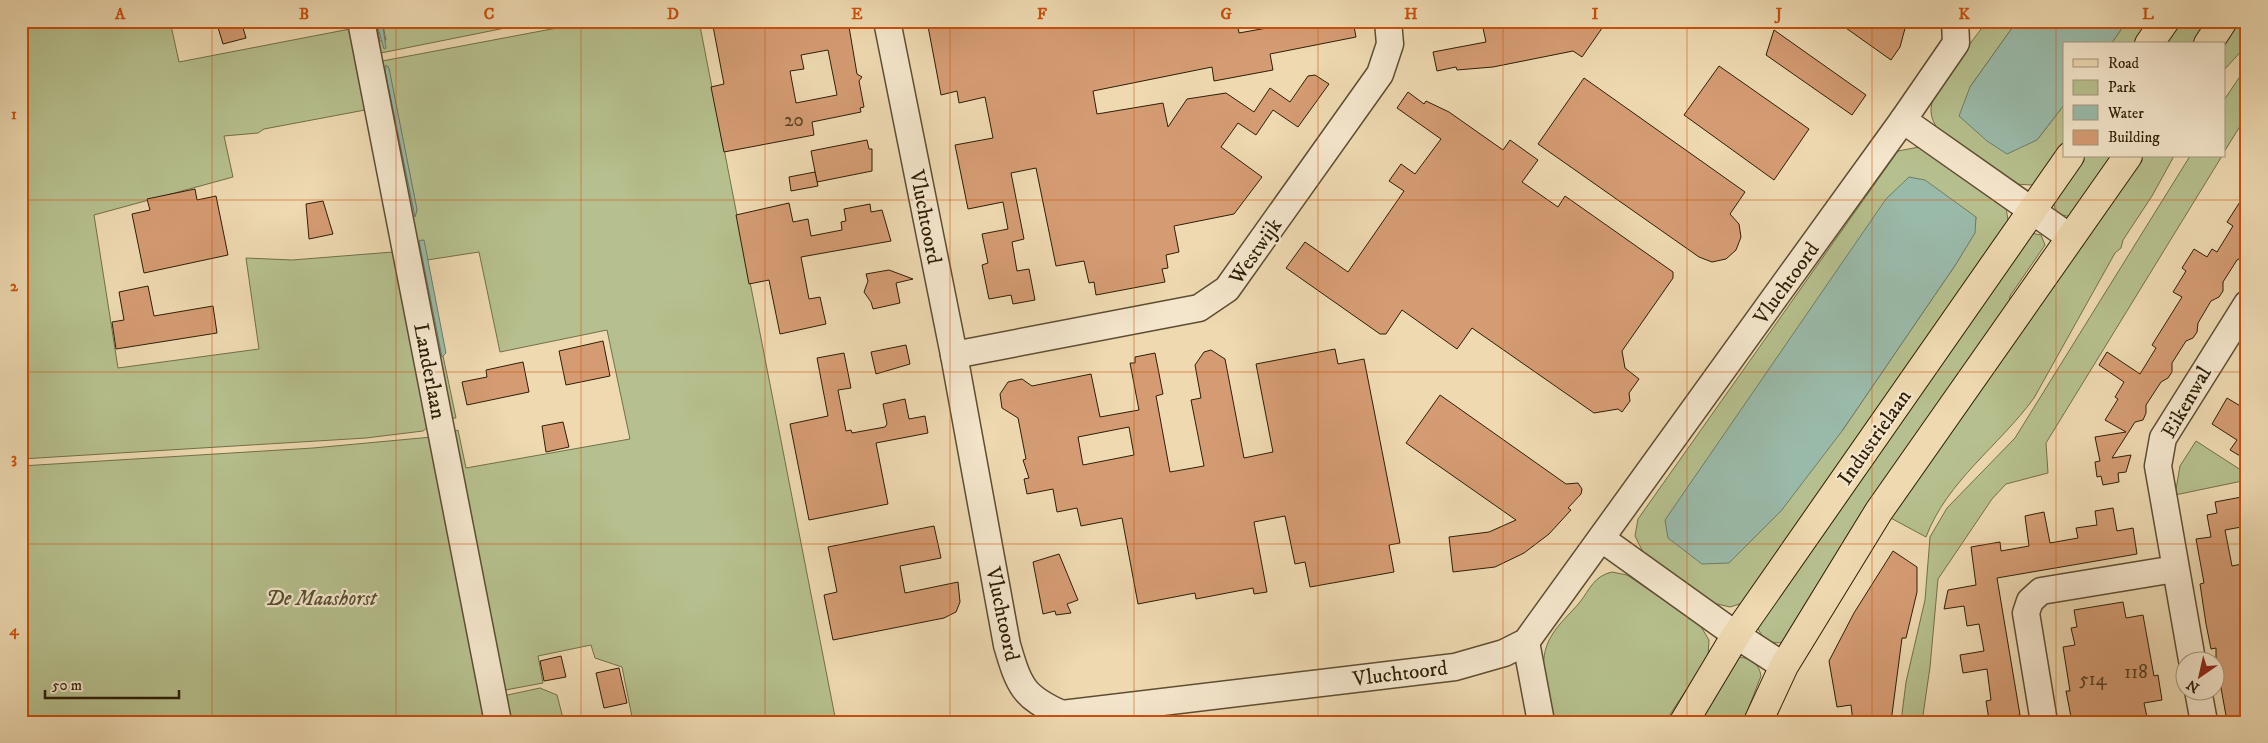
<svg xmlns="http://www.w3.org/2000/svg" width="2268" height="743" font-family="'IM FELL DW Pica',serif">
  <rect width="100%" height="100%" fill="#eed9b1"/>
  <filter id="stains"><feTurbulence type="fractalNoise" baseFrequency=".004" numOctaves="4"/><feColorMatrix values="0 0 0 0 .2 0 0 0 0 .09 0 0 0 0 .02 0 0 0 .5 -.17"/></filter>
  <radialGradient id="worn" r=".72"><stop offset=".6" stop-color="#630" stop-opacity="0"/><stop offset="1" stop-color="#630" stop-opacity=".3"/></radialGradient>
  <g fill="#b6c08e" stroke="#726f4a" fill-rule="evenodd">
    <polygon points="21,21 170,21 179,62 350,29 365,110 264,129 258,133 224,136 233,177 94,215 118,368 259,349 246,258 292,260 393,252 435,421 423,431 366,438 21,459"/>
    <polygon points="366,21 376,21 380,41 386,40 382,21 540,21 376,54"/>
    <path d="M594,21h105l137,701h-217l13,-5 -10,-50 -27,-9 -4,-13 -53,11 5,27 -43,8 -51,-257 9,-4 8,38 164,-29 -23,-109 -107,22 -21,-100 -52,8 -4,-20 -4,1 37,177h-6l-73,-356zM388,66l29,144 -2,6 -30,-146z"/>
    <path d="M1987,21h30l-47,66 67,53 27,-35v47l-24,30 -8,3 -17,-1 -75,-52c-7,-9 -11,-18 -8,-29 5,-18 42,-64 55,-82z"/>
    <polygon points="2127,21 2156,21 2140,44 2111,44"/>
    <polygon points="2175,21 2214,21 2198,44 2160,44"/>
    <polygon points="2236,21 2247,21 2247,45 2224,70 2224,44"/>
    <polygon points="2247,66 2247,115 2224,152 2224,100"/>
    <path d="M1919,147l87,60 3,20 -263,375 -16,5 -17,-4 -70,-51 -8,-16 3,-17 260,-368zM1976,217l-2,16 -18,31 -114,167z"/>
    <path d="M2081,156h38l-48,60c-11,1 -17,-5 -18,-16z"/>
    <path d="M2140,156h34l-22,40 -29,44 -2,8 -6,5 -81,145c-35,48 -87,83 -108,139l-39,-21z"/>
    <polygon points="2190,156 2222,156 2046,443 2048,473 2006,484 1992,499 1938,579 1930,667 1922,722 1901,722 1906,682 1925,600 1930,537 1947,508 2015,438"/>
    <path d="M2031,233l10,2 4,10 -35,51 -1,17 -222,328c-14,5 -25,-1 -30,-15z"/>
    <polygon points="432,437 494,722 21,722 21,466 313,448"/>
    <polygon points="2196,441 2247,474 2247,480 2175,495 2180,466"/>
    <path d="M1612,572l15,3 73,50 9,15 -1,17 -43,65h-113c-4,-28 -17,-61 0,-87 7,-12 19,-22 28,-33 10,-13 14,-26 32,-30z"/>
    <path d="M1738,657c13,1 21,6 23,19l-18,46h-48z"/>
    <polygon points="540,688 557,695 564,722 504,722 503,696"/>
  </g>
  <g fill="#9abaa9" stroke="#6f7c68">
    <polygon points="376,21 382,21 386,48 384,49"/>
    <polygon points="2017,21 2127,21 2111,44 2064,44 2064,105 2037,140 2007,154 1987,141 1959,116 1970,87"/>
    <polygon points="386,65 389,68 417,210 415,217 385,70"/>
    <polygon points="1909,177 1925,180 1976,217 1975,233 1956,264 1842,431 1781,511 1729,563 1702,564 1668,538 1665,520 1886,199"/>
    <polygon points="424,240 446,353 442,357 419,241"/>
  </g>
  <g fill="#d59c73" stroke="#2e1e07" fill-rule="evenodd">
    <polygon points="216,21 241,21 246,38 223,44"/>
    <path d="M712,21h136l9,53 5,3 -3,4 5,26 -4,1 1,4 -49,10 2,13 -90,17 -13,-65 13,-3zM828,50l9,45 -41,8 -6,-32 14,-2 -3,-14z"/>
    <polygon points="927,21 1237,21 1239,33 1278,26 1277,21 1353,21 1356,37 1270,54 1273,70 1214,81 1212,67 1093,91 1097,114 1163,103 1168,127 1187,99 1226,93 1254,112 1270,88 1290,102 1308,76 1315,75 1329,84 1298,127 1273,110 1256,135 1238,123 1221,147 1262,177 1234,214 1174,226 1179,252 1166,255 1168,268 1162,269 1165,282 1096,295 1094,282 1089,283 1084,261 1056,266 1036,168 1011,173 1024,239 1012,242 1017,271 1029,269 1035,300 1013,304 1011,295 989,299 982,265 988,263 982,234 1008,229 1003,202 968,209 955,145 993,138 985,97 959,103 957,91 941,95"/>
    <polygon points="1516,21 1607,21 1582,57 1573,51 1493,67 1457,70 1456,67 1437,71 1433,52 1486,42 1483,28"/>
    <polygon points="1836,21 1907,21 1900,47 1891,60"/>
    <polygon points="1774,30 1866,95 1852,115 1766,55"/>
    <polygon points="1719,66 1809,129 1774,180 1684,115"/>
    <polygon points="1584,78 1745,192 1730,214 1739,224 1741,237 1736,250 1726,259 1712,262 1699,257 1538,144"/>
    <polygon points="1408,92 1424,104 1426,101 1449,112 1503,150 1510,140 1538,160 1522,182 1558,207 1565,196 1673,272 1673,278 1622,351 1625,368 1639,379 1629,393 1630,401 1622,412 1618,409 1594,413 1472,328 1457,349 1402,310 1386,334 1380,334 1286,268 1305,242 1348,272 1404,191 1389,181 1401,164 1415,174 1441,139 1397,108"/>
    <polygon points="867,140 869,149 872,149 872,171 817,182 811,151"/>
    <polygon points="815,172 818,186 791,191 789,177"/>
    <polygon points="195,189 197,200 216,196 228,255 144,273 132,214 150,210 147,199"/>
    <polygon points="2247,191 2247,255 2237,260 2223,282 2223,291 2219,297 2211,301 2198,323 2197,332 2193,338 2186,341 2172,363 2172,372 2168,378 2161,382 2146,405 2146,413 2143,420 2135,422 2112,458 2131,455 2126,472 2118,473 2119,482 2103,485 2101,476 2097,477 2095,462 2100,461 2095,437 2126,432 2105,420 2118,399 2115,397 2124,382 2099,365 2107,352 2140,374 2156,348 2152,345 2182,297 2173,292 2186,271 2182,268 2194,249 2207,257 2212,249 2217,252 2233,226 2227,222"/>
    <polygon points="323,201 333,234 309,239 306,204"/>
    <polygon points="789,203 793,222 808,219 811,236 842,230 841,222 846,221 844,209 870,204 871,212 882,210 891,241 801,257 809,299 820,297 826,324 780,334 769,280 749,284 736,215"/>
    <polygon points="889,270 913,279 896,283 900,303 873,309 871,302 864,292 868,281 866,274"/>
    <polygon points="148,286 154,316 213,306 217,333 116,349 112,322 124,320 119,292"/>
    <polygon points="603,341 610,376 566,385 559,351"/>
    <polygon points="906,345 910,364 876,374 871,352"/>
    <path d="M1335,349l3,15 26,-5 36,184 -11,2 5,27 -84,15 -5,-25 -10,2 -10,-48 -31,6 13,70 -13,2 -1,-6 -57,11 -1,-6 -57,11 -16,-86 -41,8 -4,-18 -20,4 -4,-23 -26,5 -3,-15 5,-1 -6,-18 3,-1 -8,-41 -16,-10 -2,-14 8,-12 14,-3 10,7 59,-12 9,43 39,-7 -9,-47h5v-6l20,-4 8,41 -7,2 14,76 34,-6 -13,-66 10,-2 -6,-33 9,-13 7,-2 14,9 19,99 29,-6 -17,-88zM1129,427l5,28 -51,10 -5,-28z"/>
    <polygon points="844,353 851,388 838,390 846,431 851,430 852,433 885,427 887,424 883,404 905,399 909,419 925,416 928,433 876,443 888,504 809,520 790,424 828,416 817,358"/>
    <polygon points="523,362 529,392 467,405 462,382 487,377 486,370"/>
    <polygon points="1440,395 1566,484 1578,483 1582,489 1581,494 1568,508 1571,510 1549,534 1524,553 1495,567 1453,572 1449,537 1489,532 1516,520 1406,443"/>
    <polygon points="2227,398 2247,410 2247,460 2230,450 2237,440 2212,424"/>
    <polygon points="563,422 569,447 546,452 542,426"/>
    <polygon points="2247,496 2247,526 2225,530 2232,566 2247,563 2247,717 2227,721 2219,677 2216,678 2216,648 2211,649 2206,624 2200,584 2204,583 2196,539 2211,537 2207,515 2217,513 2215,502"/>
    <polygon points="2113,508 2117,531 2133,528 2137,554 1997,578 2020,715 1989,720 1986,701 1991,700 1987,669 1963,673 1960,655 1984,651 1979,624 1967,626 1964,606 1944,609 1948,590 1976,585 1971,547 2000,542 2001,551 2029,546 2025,516 2044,512 2050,543 2078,538 2076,528 2097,525 2095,511"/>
    <polygon points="934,526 941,558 900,566 905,593 958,582 960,602 956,612 944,618 833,640 824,595 837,592 828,547"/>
    <polygon points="1893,551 1917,567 1917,592 1906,638 1902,638 1891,722 1853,722 1851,705 1837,707 1829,661 1854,613"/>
    <polygon points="1059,554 1078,600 1067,604 1071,613 1056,615 1055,611 1043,614 1033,562"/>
    <polygon points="2123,602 2126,618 2143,615 2154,676 2158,675 2162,700 2144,703 2148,722 2072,722 2066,691 2070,691 2063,647 2075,645 2071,628 2077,627 2074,610"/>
    <polygon points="561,656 566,677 544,681 540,661"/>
    <polygon points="619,668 627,703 604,708 596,673"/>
  </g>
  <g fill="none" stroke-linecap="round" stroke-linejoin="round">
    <defs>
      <g id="minor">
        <polyline points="361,21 498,722"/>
        <path d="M887,21l67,334 53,290c12,41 16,52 55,69l393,-47 49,-14 22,-11 377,-522 53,-77 -1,-22"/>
        <polyline points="1903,120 2071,238"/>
        <polyline points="954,355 1199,308 1227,289 1380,74 1390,44 1388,21"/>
        <polyline points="1602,539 1736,635 1784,666"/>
        <polyline points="1526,642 1541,722"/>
        <polyline points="2192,660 2158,466 2163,438 2247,304"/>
        <polyline points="2198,690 2204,722"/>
        <polyline points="2044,722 2026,613 2030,601 2041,591 2175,569"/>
      </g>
      <g id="major">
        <polyline points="2149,44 2165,21"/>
        <polyline points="2208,44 2223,21"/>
        <polyline points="1684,722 1736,635 2070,156"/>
        <polyline points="1758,722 1784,666 1879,511 2128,156"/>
      </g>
    </defs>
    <use href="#minor" stroke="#5e4d32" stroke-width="29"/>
    <use href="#major" stroke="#2e1e07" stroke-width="30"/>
    <use href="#minor" stroke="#f4e6cc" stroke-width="26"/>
    <use href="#major" stroke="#eed9b1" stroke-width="28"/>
  </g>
  <path fill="none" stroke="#cc500b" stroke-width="1" stroke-opacity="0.55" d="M212,21v701M396,21v701M581,21v701M765,21v701M950,21v701M1134,21v701M1318,21v701M1503,21v701M1687,21v701M1872,21v701M2056,21v701M21,200h2226M21,372h2226M21,544h2226"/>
  <g text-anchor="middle" stroke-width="4.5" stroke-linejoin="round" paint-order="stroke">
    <g font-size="19" fill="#583e22">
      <text x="794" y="126">20</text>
      <text x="2136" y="678">118</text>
      <text x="2093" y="685">514</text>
    </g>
    <g font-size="21" fill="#2e1e07" stroke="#f4e6cc">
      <text transform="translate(926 217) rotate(79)" y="7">Vluchtoord</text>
      <text transform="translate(1255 251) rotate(-55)" y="7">Westwijk</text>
      <text transform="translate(1786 283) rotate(-54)" y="7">Vluchtoord</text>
      <text transform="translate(430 371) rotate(79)" y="7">Landerlaan</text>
      <text transform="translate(2186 402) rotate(-60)" y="7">Eikenwal</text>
      <text transform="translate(1874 437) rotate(-55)" y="7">Industrielaan</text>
      <text transform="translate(1003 614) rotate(78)" y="7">Vluchtoord</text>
      <text transform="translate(1400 673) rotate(-7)" y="7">Vluchtoord</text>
    </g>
    <g font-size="21" font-style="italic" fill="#574f30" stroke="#f4e6cc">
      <text x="321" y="605">De Maashorst</text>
    </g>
  </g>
  <rect width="2268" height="743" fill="none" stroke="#eed9b1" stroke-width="55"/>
  <rect x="2063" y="42" width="162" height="115" fill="#f4e6cc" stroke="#a5967d"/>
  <rect x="2073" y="59" width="25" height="8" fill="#eed9b1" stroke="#a5967d"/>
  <text x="2108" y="68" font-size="15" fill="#2e1e07">Road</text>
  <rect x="2073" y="80" width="25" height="15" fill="#b6c08e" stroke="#a5967d"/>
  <text x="2108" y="92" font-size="15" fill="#2e1e07">Park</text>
  <rect x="2073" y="105" width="25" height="15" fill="#9abaa9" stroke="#a5967d"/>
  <text x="2108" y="118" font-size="15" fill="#2e1e07">Water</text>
  <rect x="2073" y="130" width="25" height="15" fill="#d59c73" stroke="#a5967d"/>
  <text x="2108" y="142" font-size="15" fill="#2e1e07">Building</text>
  <g transform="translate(2200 676) rotate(214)"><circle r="24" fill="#f4e6cc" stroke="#a5967d"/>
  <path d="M0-4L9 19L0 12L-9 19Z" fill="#8f2418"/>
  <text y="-8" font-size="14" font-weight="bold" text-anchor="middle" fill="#2e1e07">N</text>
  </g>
  <path d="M45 690v8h134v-8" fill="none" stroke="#2e1e07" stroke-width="2.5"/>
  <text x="52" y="690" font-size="15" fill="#2e1e07" stroke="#f4e6cc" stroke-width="4" paint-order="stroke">50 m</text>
  <rect x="28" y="28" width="2212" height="688" fill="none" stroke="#cc500b" stroke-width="2"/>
  <g font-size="16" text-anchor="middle" font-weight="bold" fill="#cc500b">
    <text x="120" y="19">A</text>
    <text x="304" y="19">B</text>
    <text x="489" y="19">C</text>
    <text x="673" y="19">D</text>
    <text x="857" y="19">E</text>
    <text x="1042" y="19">F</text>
    <text x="1226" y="19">G</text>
    <text x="1411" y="19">H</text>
    <text x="1595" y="19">I</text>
    <text x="1779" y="19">J</text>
    <text x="1964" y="19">K</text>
    <text x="2148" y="19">L</text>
    <text x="14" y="119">1</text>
    <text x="14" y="291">2</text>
    <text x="14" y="463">3</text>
    <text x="14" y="635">4</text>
  </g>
  <rect width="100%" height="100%" filter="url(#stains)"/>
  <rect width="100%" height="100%" fill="url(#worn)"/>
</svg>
